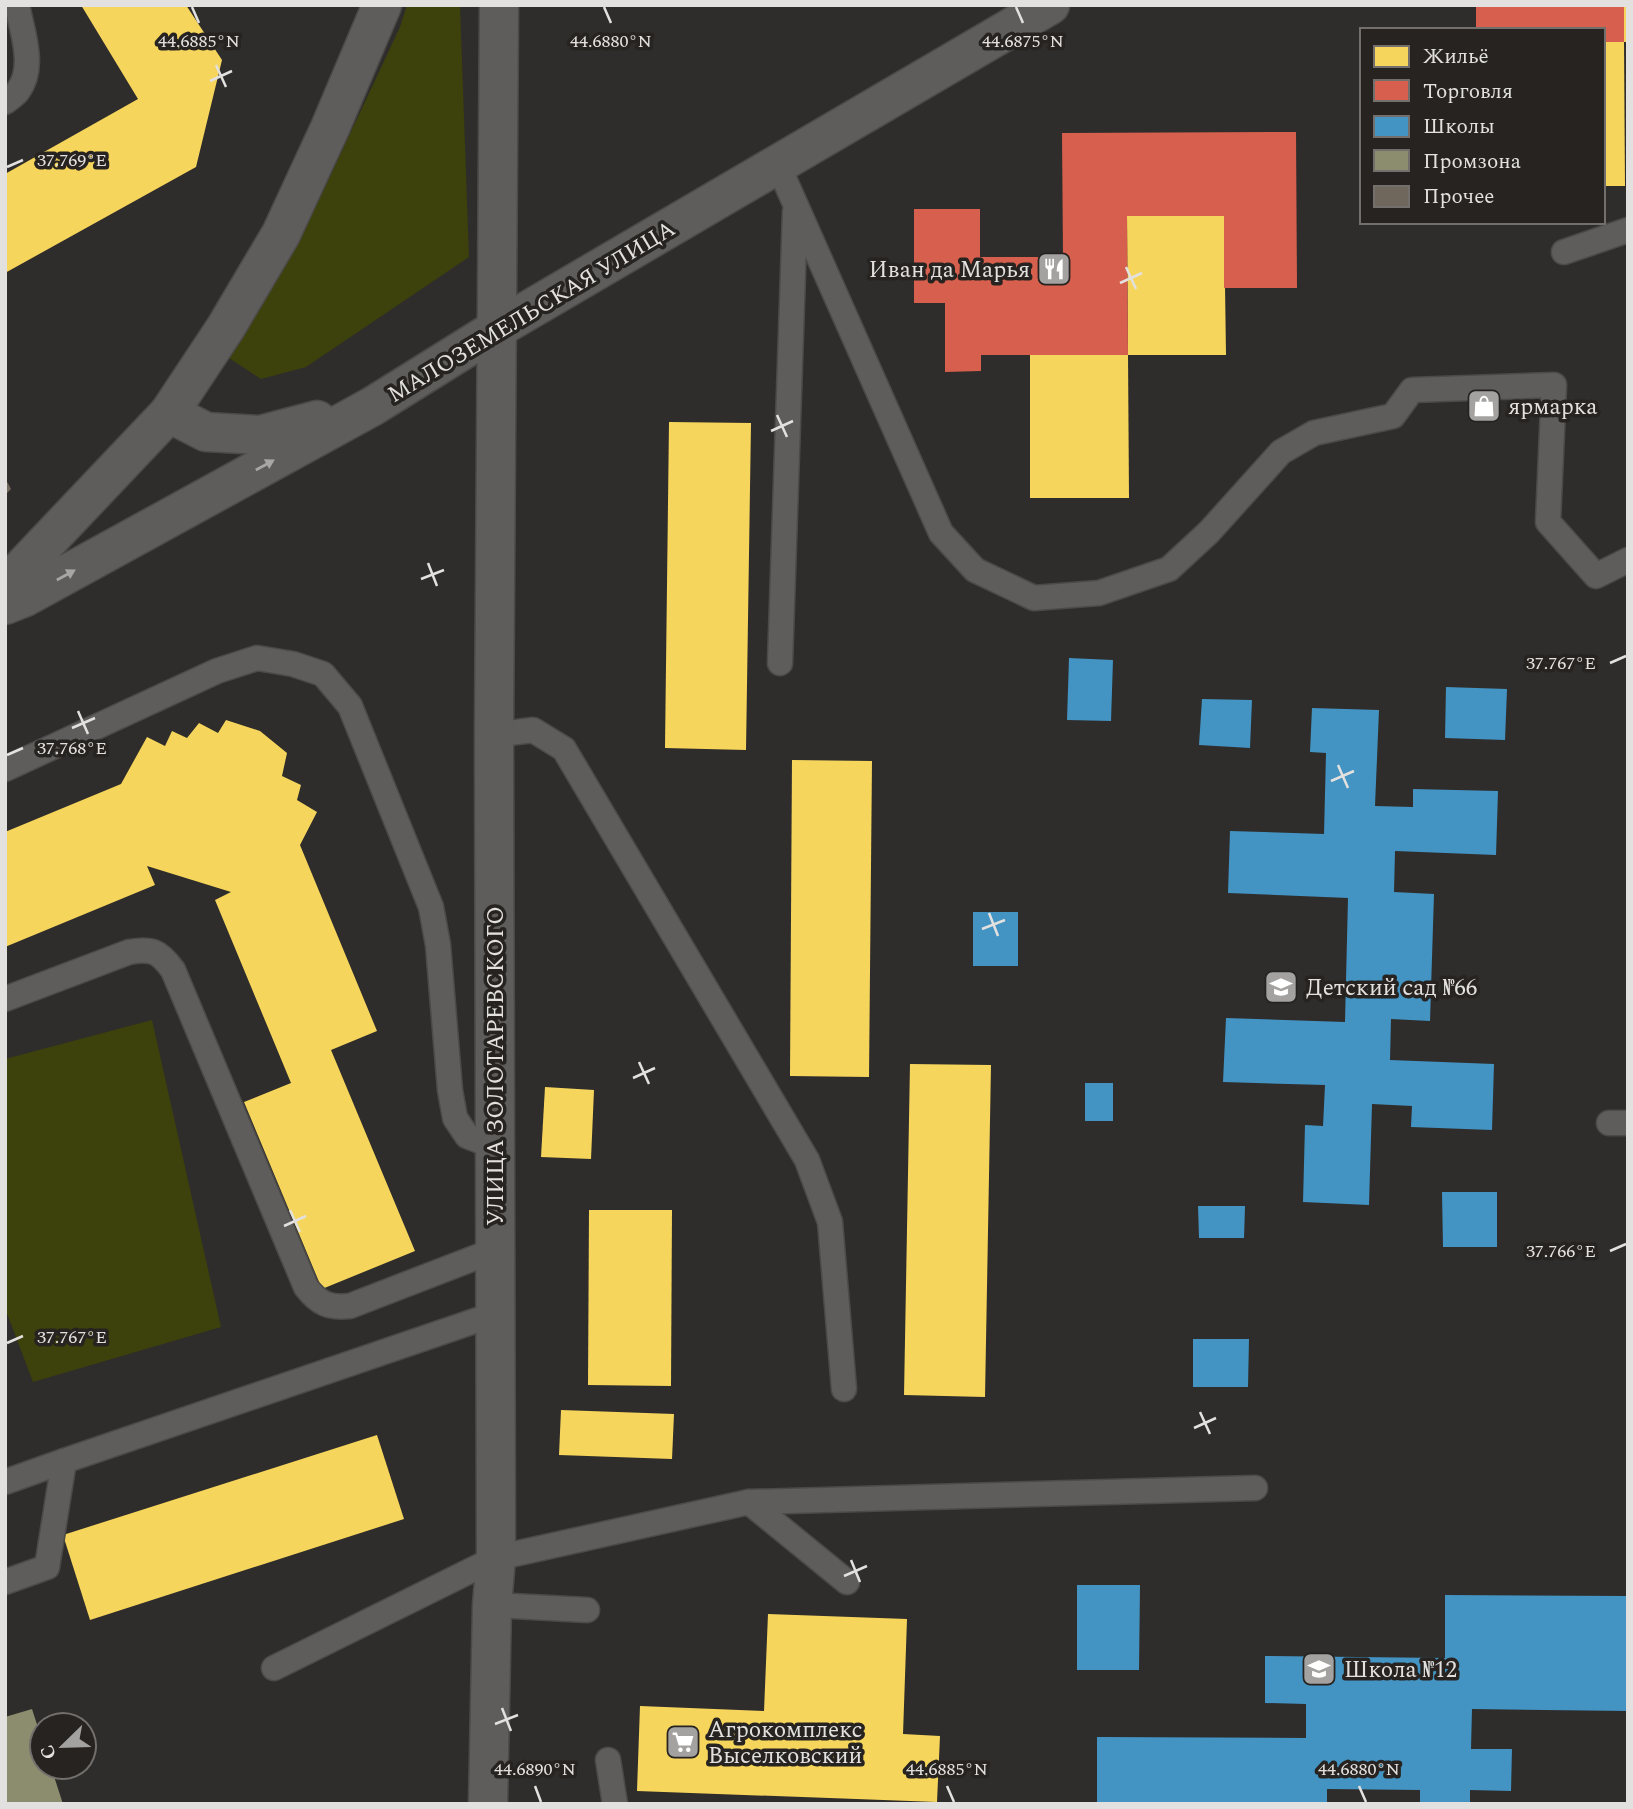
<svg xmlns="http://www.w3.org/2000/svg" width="1633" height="1809" font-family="Spectral,serif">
  <rect width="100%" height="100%" fill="#2f2d2b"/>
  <g fill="#3d410b">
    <polygon points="407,5 460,5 469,257 306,367 261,379 223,354 319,200 400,27"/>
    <polygon points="152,1020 221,1327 33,1382 5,1308 5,1059"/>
  </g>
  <g fill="#f6d55c">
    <polygon points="81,5 186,5 222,60 196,167 5,273 5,174 138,99"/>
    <rect x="1624" y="5" width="4" height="37"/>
    <polygon points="1603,42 1624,42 1625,186 1603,186"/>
    <polygon points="1127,216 1224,216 1226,355 1128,355"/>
    <polygon points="1030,355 1128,355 1129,498 1030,498"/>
    <polygon points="669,422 751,423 746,750 665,748"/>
    <polygon points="226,720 260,731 287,753 282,776 301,785 297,800 317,812 300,845 377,1031 331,1050 415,1251 322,1289 244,1102 291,1083 215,900 231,892 147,866 155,885 5,947 5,832 121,784 147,737 165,746 172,731 187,738 199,723 218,733"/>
    <polygon points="792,760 872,761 869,1077 790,1076"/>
    <polygon points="910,1064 991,1065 985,1397 904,1395"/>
    <polygon points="545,1087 594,1090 591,1159 541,1157"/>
    <polygon points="589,1210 672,1210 671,1386 588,1385"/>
    <polygon points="561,1410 674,1414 672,1459 559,1455"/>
    <polygon points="377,1435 404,1519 90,1620 63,1535"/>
    <polygon points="768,1614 907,1619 903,1734 940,1736 937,1802 637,1791 640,1706 764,1711"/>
  </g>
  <g fill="#d6604d">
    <polygon points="1476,5 1624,5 1624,42 1603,42 1603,30 1476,30"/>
    <polygon points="1296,132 1297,288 1224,288 1224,216 1127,216 1128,355 981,355 981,371 945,372 945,303 914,303 914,209 980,209 980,257 1063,257 1062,133"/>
  </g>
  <g fill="#4393c3">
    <polygon points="1069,658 1113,660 1111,721 1067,720"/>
    <polygon points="1446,687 1507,689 1505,740 1445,738"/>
    <polygon points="1202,699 1252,700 1250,748 1199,745"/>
    <polygon points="1312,708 1379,710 1375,806 1413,807 1413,789 1498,791 1496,855 1395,851 1394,892 1434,894 1430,1021 1391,1019 1390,1060 1494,1064 1492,1130 1411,1127 1412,1106 1372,1104 1369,1205 1303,1202 1305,1125 1323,1126 1325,1085 1223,1082 1226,1018 1345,1022 1348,898 1228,893 1230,831 1324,834 1326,753 1310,752"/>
    <rect x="973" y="912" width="45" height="54"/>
    <rect x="1085" y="1083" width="28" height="38"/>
    <polygon points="1442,1192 1497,1192 1497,1247 1443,1247"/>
    <polygon points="1198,1206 1245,1206 1244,1238 1199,1238"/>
    <polygon points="1193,1339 1249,1339 1248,1387 1193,1387"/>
    <polygon points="1077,1585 1140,1585 1139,1670 1077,1670"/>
    <polygon points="1445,1595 1628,1596 1628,1711 1472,1709 1471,1749 1512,1749 1511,1791 1470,1790 1470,1804 1420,1804 1420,1790 1327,1789 1327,1804 1097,1804 1097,1737 1306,1738 1306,1704 1265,1703 1265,1656 1445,1658"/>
  </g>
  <polygon fill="#8c8c6e" points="32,1709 42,1740 42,1767 51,1767 63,1804 5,1804 5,1717"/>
  <polygon fill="#70675c" points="5,478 11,489 5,495"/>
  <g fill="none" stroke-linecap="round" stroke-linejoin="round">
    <defs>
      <g id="lane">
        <path d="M5,102c4,-3 10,-7 13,-11 18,-24 4,-60 -1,-86"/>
        <polyline points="778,165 941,533 975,570 1034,598 1099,593 1169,569 1209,532 1281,452 1314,433 1393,416 1412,390 1554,385 1548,522 1596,576 1628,560"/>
        <polyline points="1564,252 1628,230"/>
        <polyline points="780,663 795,212"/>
        <polyline points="494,735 533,730 564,749 807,1160 830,1222 844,1389"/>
        <polyline points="5,769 217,671 257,658 293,664 323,674 350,706 431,907 438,945 450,1090 455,1118 467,1136 495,1147"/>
        <path d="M5,999l124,-47c23,-4 30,-1 44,18l133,317c13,17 23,21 44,19l145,-56"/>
        <polyline points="1609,1123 1628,1123"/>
        <polyline points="5,1482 64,1461"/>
        <polyline points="749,1502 847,1582"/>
        <polyline points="5,1582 47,1567 64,1461 495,1314"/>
        <polyline points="492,1605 587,1610"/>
        <polyline points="274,1668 496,1558 749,1502 1255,1488"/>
        <polyline points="608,1760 615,1804"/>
      </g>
      <g id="street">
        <polyline points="169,413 206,432 260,435 317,420"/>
        <polyline points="5,586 169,413 226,327 281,234 330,128 382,5"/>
        <polyline points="5,605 25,597 373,406 498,328 1050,5"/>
        <polyline points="488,1804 492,1605 496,1558 494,735 499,5"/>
      </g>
    </defs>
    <use href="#lane" stroke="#4c4a48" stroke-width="27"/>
    <use href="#street" stroke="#4c4a48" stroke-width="41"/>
    <use href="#lane" stroke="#5e5d5b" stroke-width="24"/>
    <use href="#street" stroke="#5e5d5b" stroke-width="38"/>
  </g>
  <defs><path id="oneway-solid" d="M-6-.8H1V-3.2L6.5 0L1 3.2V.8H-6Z" transform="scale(1.75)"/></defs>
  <g fill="#a7a6a4">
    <use href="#oneway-solid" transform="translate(265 465) rotate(-29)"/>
    <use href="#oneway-solid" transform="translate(66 575) rotate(-29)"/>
  </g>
  <path fill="none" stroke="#e3e1df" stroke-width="2.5" d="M192,7l7,16M604,7l7,16M1016,7l7,16M216,65l10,22M210,81l22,-10M7,167l16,-7M1126,267l10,22M1120,283l22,-10M777,415l10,22M771,431l22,-10M428,563l9,23M421,579l23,-9M1610,663l16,-7M78,711l10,23M72,728l23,-10M7,755l16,-7M1338,765l10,23M1331,781l23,-10M989,913l9,23M982,929l23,-9M639,1062l10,22M633,1078l22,-10M290,1210l10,22M284,1226l22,-10M1610,1251l16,-7M7,1343l16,-7M1200,1412l10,22M1194,1428l22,-10M851,1560l9,22M844,1576l23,-10M502,1708l9,23M495,1724l23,-9M535,1786l6,16M947,1786l7,16M1359,1786l7,16"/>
  <defs>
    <symbol id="restaurant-square" viewBox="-11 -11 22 22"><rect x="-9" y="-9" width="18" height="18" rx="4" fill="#a4a2a0" stroke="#262320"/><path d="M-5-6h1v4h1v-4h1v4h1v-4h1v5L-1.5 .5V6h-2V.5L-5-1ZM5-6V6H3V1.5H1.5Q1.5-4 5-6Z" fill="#fff"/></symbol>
    <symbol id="shop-square" viewBox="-11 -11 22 22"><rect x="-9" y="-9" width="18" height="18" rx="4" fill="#a4a2a0" stroke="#262320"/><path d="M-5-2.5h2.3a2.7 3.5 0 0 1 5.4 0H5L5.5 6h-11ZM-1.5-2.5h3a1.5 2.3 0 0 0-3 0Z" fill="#fff"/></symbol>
    <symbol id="school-square" viewBox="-11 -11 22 22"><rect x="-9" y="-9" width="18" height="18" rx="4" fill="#a4a2a0" stroke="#262320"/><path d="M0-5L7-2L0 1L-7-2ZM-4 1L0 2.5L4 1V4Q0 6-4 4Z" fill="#fff"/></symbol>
    <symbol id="supermarket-square" viewBox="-11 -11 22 22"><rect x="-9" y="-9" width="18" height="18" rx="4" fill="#a4a2a0" stroke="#262320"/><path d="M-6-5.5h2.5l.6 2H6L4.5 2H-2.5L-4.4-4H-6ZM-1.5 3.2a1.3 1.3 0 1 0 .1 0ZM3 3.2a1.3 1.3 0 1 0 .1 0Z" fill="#fff"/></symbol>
  </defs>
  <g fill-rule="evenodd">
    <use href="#restaurant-square" x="1035" y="250" width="38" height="38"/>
    <use href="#shop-square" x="1465" y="387" width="38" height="38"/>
    <use href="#school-square" x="1262" y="968" width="38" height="38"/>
    <use href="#school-square" x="1300" y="1650" width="38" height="38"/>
    <use href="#supermarket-square" x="664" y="1723" width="38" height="38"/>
  </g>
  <g text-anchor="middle" stroke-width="7" stroke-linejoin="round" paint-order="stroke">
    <g font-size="23" fill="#e3e1df" stroke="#262320" text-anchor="start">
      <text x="1030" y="277" text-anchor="end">Иван да Марья</text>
      <text x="1508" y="414">ярмарка</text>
      <text x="1306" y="995">Детский сад №66</text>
      <text x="1344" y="1677">Школа №12</text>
      <text x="708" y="1737">Агрокомплекс<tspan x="708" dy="26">Выселковский</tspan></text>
    </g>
    <g font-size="23" fill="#e3e1df" stroke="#262320">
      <text transform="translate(531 311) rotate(-31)" y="8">МАЛОЗЕМЕЛЬСКАЯ УЛИЦА</text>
      <text transform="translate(495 1066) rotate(-90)" y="8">УЛИЦА ЗОЛОТАРЕВСКОГО</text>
    </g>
  </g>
  <g font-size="18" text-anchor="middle" fill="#e3e1df" stroke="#262320" stroke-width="7" stroke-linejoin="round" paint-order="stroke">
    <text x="199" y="47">44.6885°N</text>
    <text x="611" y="47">44.6880°N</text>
    <text x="1023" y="47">44.6875°N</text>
    <text x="72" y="166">37.769°E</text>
    <text x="1561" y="669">37.767°E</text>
    <text x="72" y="754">37.768°E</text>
    <text x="1561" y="1257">37.766°E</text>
    <text x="72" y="1343">37.767°E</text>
    <text x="535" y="1775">44.6890°N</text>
    <text x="947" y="1775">44.6885°N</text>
    <text x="1359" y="1775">44.6880°N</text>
  </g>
  <rect width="1633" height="1809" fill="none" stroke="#e3e1df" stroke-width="14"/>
  <rect x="1360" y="28" width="245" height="196" fill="#262320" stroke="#726f6c" stroke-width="2"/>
  <rect x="1374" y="46" width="35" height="21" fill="#f6d55c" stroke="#726f6c" stroke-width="2"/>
  <text x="1423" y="63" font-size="21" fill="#e3e1df">Жильё</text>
  <rect x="1374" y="80" width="35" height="21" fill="#d6604d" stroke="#726f6c" stroke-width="2"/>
  <text x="1423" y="98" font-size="21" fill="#e3e1df">Торговля</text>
  <rect x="1374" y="116" width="35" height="21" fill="#4393c3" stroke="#726f6c" stroke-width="2"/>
  <text x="1423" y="133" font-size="21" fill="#e3e1df">Школы</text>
  <rect x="1374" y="150" width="35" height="21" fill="#8c8c6e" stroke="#726f6c" stroke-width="2"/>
  <text x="1423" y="168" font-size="21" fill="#e3e1df">Промзона</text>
  <rect x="1374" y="186" width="35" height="21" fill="#70675c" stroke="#726f6c" stroke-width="2"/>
  <text x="1423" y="203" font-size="21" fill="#e3e1df">Прочее</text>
  <g transform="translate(63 1746) rotate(247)"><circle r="33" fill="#262320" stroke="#726f6c" stroke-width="2"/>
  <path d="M0-5L12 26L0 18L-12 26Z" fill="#a4a2a0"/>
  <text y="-10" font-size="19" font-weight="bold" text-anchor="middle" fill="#e3e1df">С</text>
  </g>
</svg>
